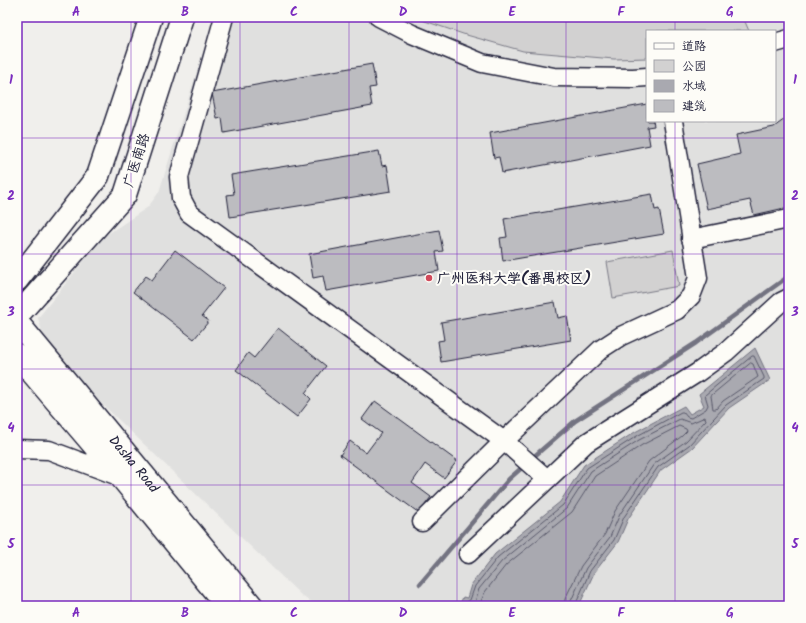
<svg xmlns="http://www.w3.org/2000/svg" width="806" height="623" font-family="Kalam,'LXGW WenKai TC',sans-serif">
  <rect width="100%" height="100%" fill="#f0efec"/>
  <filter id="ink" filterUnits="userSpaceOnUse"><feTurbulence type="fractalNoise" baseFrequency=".025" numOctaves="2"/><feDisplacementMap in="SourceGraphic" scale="8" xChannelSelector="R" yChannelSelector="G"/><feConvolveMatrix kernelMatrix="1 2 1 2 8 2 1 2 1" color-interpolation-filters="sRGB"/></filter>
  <g filter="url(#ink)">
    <path fill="#e0e0df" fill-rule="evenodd" d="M214,17h575v589h-471l-15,-9 -233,-224 -28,-41 -4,-14 64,-80 46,-31 11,-15zM647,31h128v90h-128z"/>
    <g fill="#d2d1d1" stroke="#7a7a86">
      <polygon points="413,17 743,17 749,31 647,31 647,58 614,59 523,51 463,34"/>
      <polygon points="673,250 679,286 613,298 607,262"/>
    </g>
    <polygon fill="#a9a9b0" stroke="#737381" points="755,348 770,380 729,408 692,448 661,470 628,519 618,542 594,573 579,606 459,606 463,597 467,598 471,585 495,554 560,502 584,465 635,432 684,406 690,414 704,406 699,394"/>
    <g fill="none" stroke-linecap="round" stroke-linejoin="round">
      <g stroke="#58586a" stroke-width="1">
        <polygon points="751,363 753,364 758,377 723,401 716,409 713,409 711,396"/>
        <polyline points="463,606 465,603 470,600 475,586 498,557 563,505 587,468 637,436 681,412 683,412 687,417 691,418 706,409 708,405 705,395 752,356 754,356 764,377 764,379 726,405 689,445 658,467 624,517 614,540 590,571 575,606"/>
        <polyline points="471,606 475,602 479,589 502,561 567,508 591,471 639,440 680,419 691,423 705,417 706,420 686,441 654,464 620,514 610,537 586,568 571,601 570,606"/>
        <polyline points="479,606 485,592 506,565 572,512 595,476 642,445 679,426 686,429 687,431 682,436 649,461 615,511 605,534 581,566 565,599 564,606"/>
      </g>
      <g stroke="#737381" stroke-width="4.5">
        <polyline points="531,459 575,421 696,343 789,276"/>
        <polyline points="420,584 509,479 526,464"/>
      </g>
    </g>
    <g fill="#bcbcc0" stroke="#22223b">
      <polygon points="372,64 376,87 369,88 372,106 224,133 222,118 217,119 212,93"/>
      <polygon points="647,104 647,121 653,121 654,126 647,127 650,145 502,173 499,157 494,158 490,133"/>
      <polygon points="789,116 789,207 754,215 750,200 707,209 697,164 740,154 736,135 774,127"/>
      <polygon points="379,151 382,166 387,165 391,191 230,217 227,195 234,194 231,175"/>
      <polygon points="652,194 655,210 659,209 664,234 503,261 500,238 507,237 504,219"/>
      <polygon points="439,230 443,251 436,252 439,271 326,291 323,276 313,278 309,254"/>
      <polygon points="175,250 224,288 202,316 209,321 194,339 133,292 146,276 152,280"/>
      <polygon points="555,302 558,318 567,316 571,340 441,362 438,341 444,340 441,322"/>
      <polygon points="278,328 326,366 305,393 311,399 297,417 236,370 248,353 254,358"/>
      <polygon points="375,401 457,461 444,478 425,464 412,483 431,497 419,513 340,455 350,441 366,453 381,433 362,419"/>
    </g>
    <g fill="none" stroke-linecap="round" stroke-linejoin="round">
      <defs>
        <g id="minor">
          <polyline points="224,17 179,177 181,198 189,213 504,441 547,479"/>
          <polyline points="379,17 412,34 482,63 554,77 633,78 647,77"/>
          <polyline points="775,43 789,39"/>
          <polyline points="691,239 789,219"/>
          <polyline points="17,449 49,450 121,477"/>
          <polyline points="422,522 504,441 601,349 621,336 677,310 691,296 698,278 673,121"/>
          <polyline points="468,554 586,443 697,373 726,352 781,302 789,298"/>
        </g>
        <g id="tertiary">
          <polyline points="17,280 98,176 151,17"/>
          <polyline points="17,316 125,195 182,17"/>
          <path id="s1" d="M17,322l235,284"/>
          <polyline points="17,355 121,477 227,606"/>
        </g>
      </defs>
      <use href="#minor" stroke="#22223b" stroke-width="21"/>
      <use href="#tertiary" stroke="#22223b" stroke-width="25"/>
      <use href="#minor" stroke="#fdfcf7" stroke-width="18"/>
      <use href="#tertiary" stroke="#fdfcf7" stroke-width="22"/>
    </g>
  </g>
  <path fill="none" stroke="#7b2cbf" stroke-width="1" stroke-opacity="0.55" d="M131,17v589M240,17v589M349,17v589M457,17v589M566,17v589M675,17v14M675,121v485M17,138h772M17,254h772M17,369h772M17,485h772"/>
  <circle fill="#d1495b" stroke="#fdfcf7" stroke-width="1.5" cx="429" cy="278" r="4"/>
  <g text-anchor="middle" stroke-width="4" stroke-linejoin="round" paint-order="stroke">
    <g font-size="14" fill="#22223b" stroke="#fdfcf7">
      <text transform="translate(136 160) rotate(-72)" y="5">广医南路</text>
      <text dy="5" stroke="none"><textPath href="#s1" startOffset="184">Dasha Road</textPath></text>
    </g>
    <g font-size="14" font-weight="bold" fill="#22223b" stroke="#fdfcf7" text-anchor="start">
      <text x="437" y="283">广州医科大学(番禺校区)</text>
    </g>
  </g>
  <rect width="806" height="623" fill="none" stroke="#fdfcf7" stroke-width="44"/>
  <rect x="646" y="30" width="130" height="92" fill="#fdfcf7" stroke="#a5a5ac"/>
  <rect x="654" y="43" width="20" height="6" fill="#fdfcf7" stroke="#a5a5ac"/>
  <text x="682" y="50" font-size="12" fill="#22223b">道路</text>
  <rect x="654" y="60" width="20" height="12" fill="#d2d1d1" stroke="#a5a5ac"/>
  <text x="682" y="70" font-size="12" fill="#22223b">公园</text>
  <rect x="654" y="80" width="20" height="12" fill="#a9a9b0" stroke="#a5a5ac"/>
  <text x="682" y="90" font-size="12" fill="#22223b">水域</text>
  <rect x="654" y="100" width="20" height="12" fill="#bcbcc0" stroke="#a5a5ac"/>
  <text x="682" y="110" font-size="12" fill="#22223b">建筑</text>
  <rect x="22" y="22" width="762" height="579" fill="none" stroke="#7b2cbf" stroke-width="1.5"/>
  <g font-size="13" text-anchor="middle" font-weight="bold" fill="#7b2cbf">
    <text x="76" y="16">A</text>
    <text x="185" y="16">B</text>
    <text x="294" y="16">C</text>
    <text x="403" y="16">D</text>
    <text x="512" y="16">E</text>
    <text x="621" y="16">F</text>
    <text x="730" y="16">G</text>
    <text x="11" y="84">1</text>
    <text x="795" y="84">1</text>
    <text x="11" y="200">2</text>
    <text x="795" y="200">2</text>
    <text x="11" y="316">3</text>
    <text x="795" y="316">3</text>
    <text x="11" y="432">4</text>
    <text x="795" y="432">4</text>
    <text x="11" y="548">5</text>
    <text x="795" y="548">5</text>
    <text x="76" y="617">A</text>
    <text x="185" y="617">B</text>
    <text x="294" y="617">C</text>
    <text x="403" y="617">D</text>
    <text x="512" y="617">E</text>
    <text x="621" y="617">F</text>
    <text x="730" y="617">G</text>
  </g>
</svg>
